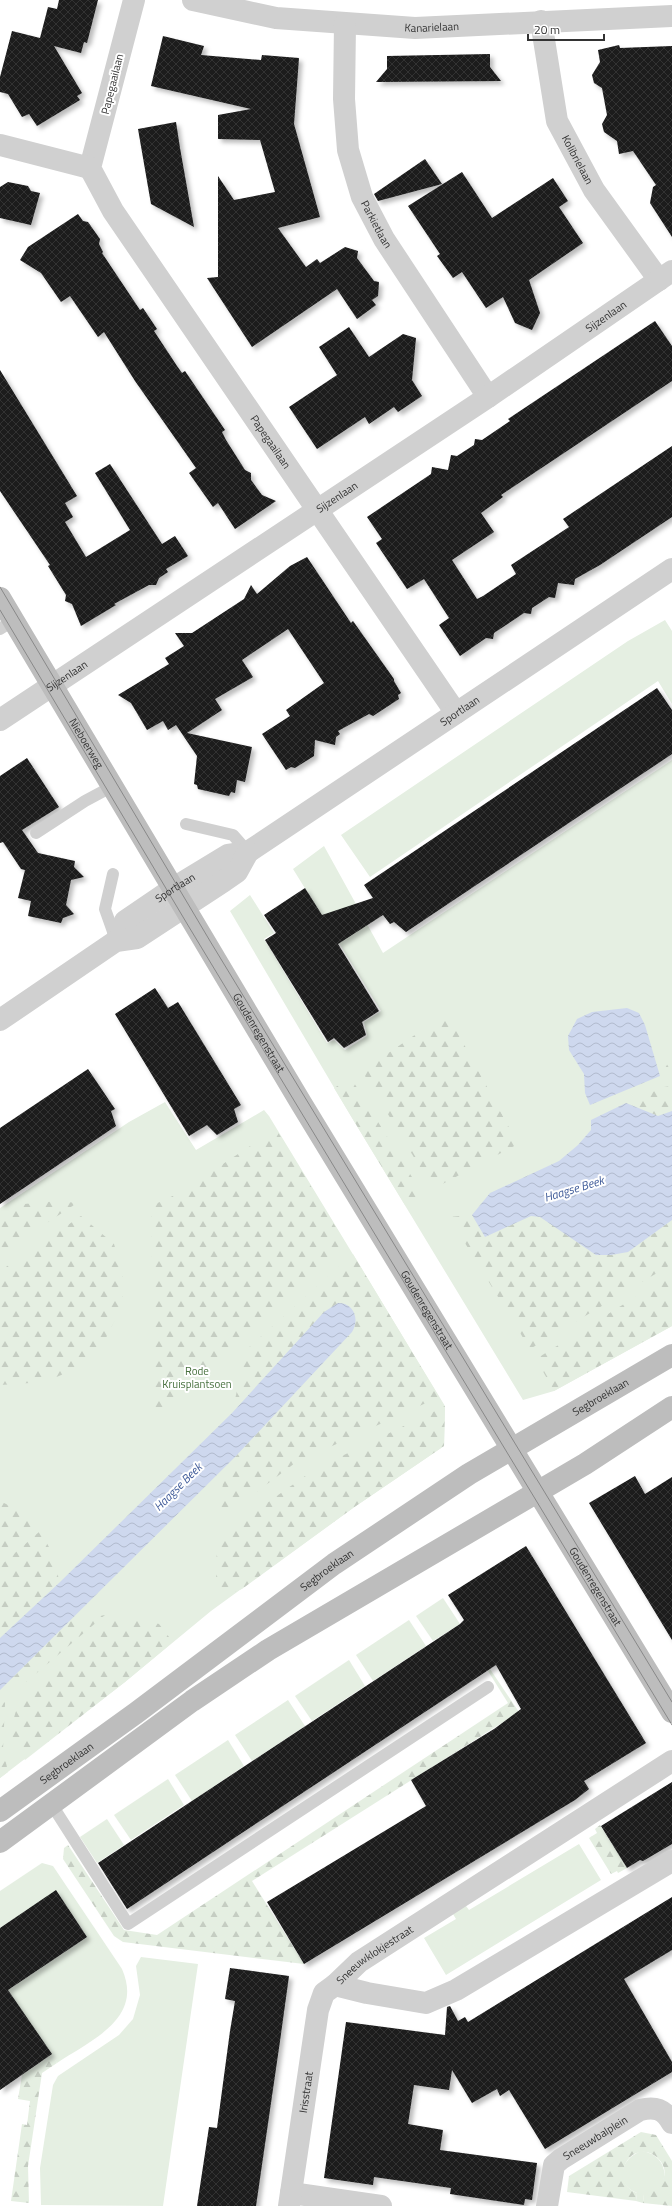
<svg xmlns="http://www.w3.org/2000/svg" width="672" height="2206" font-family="'Titillium Web',sans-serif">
  <defs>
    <pattern id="forest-firs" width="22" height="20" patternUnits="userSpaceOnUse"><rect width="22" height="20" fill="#e5efe2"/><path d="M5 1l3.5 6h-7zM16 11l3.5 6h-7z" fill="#c5cdc2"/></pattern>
    <pattern id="water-waves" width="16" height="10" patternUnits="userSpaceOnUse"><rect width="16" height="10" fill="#ced8ee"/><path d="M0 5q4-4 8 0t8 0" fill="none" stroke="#b1bacd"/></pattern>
    <pattern id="building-cross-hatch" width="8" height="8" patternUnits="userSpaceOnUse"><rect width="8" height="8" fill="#1a1a1a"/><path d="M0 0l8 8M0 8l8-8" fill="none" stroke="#333"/></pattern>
    <filter id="shadow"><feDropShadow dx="3.5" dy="3.5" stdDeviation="2" flood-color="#0004"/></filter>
  </defs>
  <rect width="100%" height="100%" fill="#fff"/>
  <g fill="#e5efe2">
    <polygon points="665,620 672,631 672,704 658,681 370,877 341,835 628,641"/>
    <polygon points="672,760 672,1326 554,1391 523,1400 352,1118 230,911 250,895 274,933 264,939 327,1043 334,1040 345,1050 367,1036 364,1022 381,1011 293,869 324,846 383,953"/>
    <polygon points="165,1102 196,1150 264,1110 269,1116 445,1406 444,1446 353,1508 211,1611 125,1682 0,1778 0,1208 129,1122"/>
    <polygon points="443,1598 460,1624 433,1641 416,1616"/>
    <polygon points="409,1620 426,1646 373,1681 356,1655"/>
    <polygon points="349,1660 365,1686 312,1721 295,1696"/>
    <polygon points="288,1700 305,1726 252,1761 235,1735"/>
    <polygon points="228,1740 244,1766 192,1801 175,1775"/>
    <polygon points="168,1779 184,1805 131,1840 114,1815"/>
    <polygon points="107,1819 124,1845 97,1863 80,1837"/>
    <polygon points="579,1844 601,1880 446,1975 424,1938 456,1919 450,1909 463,1902 469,1910"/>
    <path d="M42,1863l11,3 69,103c22,50 -31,71 -65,94l-49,-73 79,-53 -31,-46 -56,37v-37z"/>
    <polygon points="141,1957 198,1964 163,2206 41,2205 40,2168 53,2085 58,2076 119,2035 133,2019 140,1995 136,1966"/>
    <path d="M642,2151c29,4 30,42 2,43l-1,9 -7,-2 1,-8c-24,-9 -16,-36 5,-42z"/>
  </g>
  <g fill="url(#forest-firs)">
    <polygon points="447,1013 518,1144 433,1189 362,1071"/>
    <polygon points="672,1057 672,1074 660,1076"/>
    <polygon points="351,1078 423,1195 405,1205 334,1088"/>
    <polygon points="672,1086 672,1111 658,1116 626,1103 664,1087"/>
    <polygon points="276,1129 346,1244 246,1338 154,1415 151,1206 177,1194"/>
    <polygon points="58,1201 77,1203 0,1254 0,1211 24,1204"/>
    <polygon points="472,1215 485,1237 531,1216 541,1217 596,1255 628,1252 672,1220 672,1264 530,1349 449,1217"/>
    <polygon points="81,1216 114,1244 123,1276 123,1303 105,1340 75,1369 45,1382 0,1385 0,1271"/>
    <path d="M353,1254l86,143 -144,66 -77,58 5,-38 12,-26 117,-125c6,-9 4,-19 -3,-26l-19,1 -98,106 14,-63z"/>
    <polygon points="672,1274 672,1326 554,1391 536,1359"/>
    <polygon points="445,1406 444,1446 353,1508 242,1589 223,1596 216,1586 217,1538 315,1469"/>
    <polygon points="0,1501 20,1511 34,1525 0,1554"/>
    <path d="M39,1532c13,16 18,31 20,51l-59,55v-72z"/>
    <polygon points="105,1615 19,1688 7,1684 67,1622"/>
    <polygon points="119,1617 140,1618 159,1624 169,1637 168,1646 125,1682 25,1760 12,1743 13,1721 18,1704 32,1688"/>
    <polygon points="490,1669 519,1712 252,1881 304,1964 123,1942 114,1936 63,1859 64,1848 68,1845 124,1930 157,1935 508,1703 488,1671"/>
    <polygon points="0,1697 5,1703 3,1749 8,1772 0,1778"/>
    <polygon points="600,1825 627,1868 618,1873 617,1871 611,1874 589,1838 597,1833 595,1829"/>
    <polygon points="52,2054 57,2063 42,2073 28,2166 29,2203 11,2201 22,2124 27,2125 30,2101 18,2099 22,2075"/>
    <path d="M641,2132l15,3 16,26v45l-29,-3 1,-10c13,0 23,-13 20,-25 -2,-6 -6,-11 -12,-14 -26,-12 -42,30 -15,39l-1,8 -69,-9 2,-16z"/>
  </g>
  <g fill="url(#water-waves)">
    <polygon points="627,1008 639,1013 645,1025 660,1076 590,1105 585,1093 584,1074 569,1050 568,1036 577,1019 592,1012"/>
    <polygon points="626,1103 658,1116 672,1111 672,1220 628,1252 611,1255 596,1255 540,1217 531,1216 485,1237 472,1215 490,1193 559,1161 578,1145 591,1130 591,1120"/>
    <path d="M338,1303c16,0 22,16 14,29l-117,125 -235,233v-52l59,-55 173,-170 92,-101z"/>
  </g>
  <g fill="url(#building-cross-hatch)" filter="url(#shadow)">
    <polygon points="59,0 98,0 87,43 84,42 81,53 54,46 82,93 77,96 80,100 37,126 29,114 22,117 8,94 0,92 0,77 12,31 40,38 48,7 57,9"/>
    <polygon points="163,36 204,46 201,55 261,60 262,55 299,58 294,124 320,217 278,228 306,267 317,259 320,263 345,247 358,251 357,258 374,281 379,282 378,296 372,300 376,305 357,319 337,289 252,347 207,278 218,277 218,176 234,200 275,192 260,140 218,139 218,115 251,109 151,86"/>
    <polygon points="619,45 620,48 672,46 672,237 650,203 653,187 656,185 633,151 619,154 617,141 604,132 602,124 607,115 602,88 594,83 592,75 600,62 598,50"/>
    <polygon points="490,54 490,67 501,81 376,82 387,69 387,56"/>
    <polygon points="176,122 180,148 194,227 151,204 138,129"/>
    <polygon points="425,159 442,184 378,201 374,194"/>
    <polygon points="462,172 492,218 553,178 568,201 559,207 583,243 529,280 540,313 532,330 515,323 503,297 486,308 462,272 453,278 437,256 440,254 408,206"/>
    <polygon points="8,182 28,186 31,191 40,193 31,225 0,218 0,187"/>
    <polygon points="78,214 83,221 88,222 100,239 99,244 103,252 102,253 140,310 143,308 157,329 154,331 177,366 182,373 185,371 225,430 222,432 226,440 245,470 251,473 251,480 262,495 276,501 235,529 218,503 213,507 189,473 196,468 135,381 104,332 98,337 70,296 61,302 41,273 20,260 28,247"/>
    <polygon points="655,321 672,346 672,381 501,495 503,497 481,513 494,532 452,560 477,599 483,596 516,574 511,565 569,527 563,519 672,446 672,517 600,565 575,579 574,585 558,583 555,598 549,597 532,608 531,614 524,613 494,633 493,639 486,638 460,656 439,625 449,618 424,579 407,589 376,543 382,539 367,517 431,474 432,467 448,470 451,455 457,456 474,445 475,439 482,440 510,421 508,419"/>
    <polygon points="349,327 369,357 403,334 416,338 412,380 422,396 398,412 394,407 369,424 365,417 317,449 289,407 337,375 319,347"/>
    <polygon points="0,370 77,496 65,503 73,517 65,522 86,557 130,530 95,473 110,464 162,544 175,536 188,556 166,569 168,572 159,578 156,585 149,585 114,604 116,605 81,626 72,604 65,601 66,595 48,566 50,565 0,491"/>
    <polygon points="307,557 351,623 353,621 394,679 394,681 401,693 398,695 399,699 373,716 369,714 338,731 340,734 336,737 335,745 315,740 314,756 295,768 291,767 286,770 262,734 290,716 286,710 324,683 288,629 242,660 253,677 215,699 222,710 187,733 252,747 245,782 237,780 235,793 231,792 229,796 198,789 197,785 194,784 197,756 176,725 168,730 163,721 147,730 131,703 118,695 169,664 165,658 184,646 175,633 192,633 244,599 251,585 257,594 290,566"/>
    <polygon points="657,688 672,710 672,754 406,932 394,922 390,924 383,915 338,944 379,1011 362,1022 366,1035 344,1048 334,1038 328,1042 265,940 276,933 264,915 305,888 322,915 373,898 364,885"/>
    <polygon points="27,758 59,807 22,830 38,853 75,861 74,867 84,877 71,880 66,905 74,914 63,918 61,923 28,916 31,901 18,898 25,870 21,869 3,842 0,843 0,776"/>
    <polygon points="155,988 168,1008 178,1002 241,1105 234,1109 238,1122 217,1135 207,1125 189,1136 115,1014"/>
    <polygon points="88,1069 115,1109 111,1111 116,1126 0,1204 0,1128"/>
    <polygon points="635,1476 645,1494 672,1477 672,1640 589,1503"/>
    <polygon points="526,1546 646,1743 584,1781 589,1789 575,1800 304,1964 267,1902 426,1806 411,1780 494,1729 521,1709 496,1665 127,1909 98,1863 460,1624 464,1620 448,1595"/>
    <polygon points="672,1782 672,1844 643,1861 640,1860 627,1868 601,1826"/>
    <polygon points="56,1890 87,1937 8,1990 52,2054 0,2090 0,1928"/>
    <polygon points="672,1897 672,1950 624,1979 672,2062 672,2072 545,2149 509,2090 500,2096 497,2089 472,2103 452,2070 449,2090 414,2085 408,2124 443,2130 440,2150 537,2163 532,2200 525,2199 524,2205 450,2194 451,2188 374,2177 373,2185 324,2178 346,2022 445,2035 447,2007 450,2006 458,2021 465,2017 468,2022"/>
    <polygon points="230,1968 289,1976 280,2041 256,2206 197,2206 209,2127 217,2128 230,2031 235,2001 225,1999"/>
  </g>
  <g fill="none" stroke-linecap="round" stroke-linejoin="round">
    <g stroke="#d0d0d0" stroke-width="12">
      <polyline points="0,629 14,620"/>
      <polyline points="186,824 233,835 248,852"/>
      <polyline points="36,833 85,801 113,786"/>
      <polyline points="113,874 105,909 116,940"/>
      <polyline points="52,1805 128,1924 488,1687"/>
    </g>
    <g stroke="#d0d0d0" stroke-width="22">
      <path id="s1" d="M134,0l-44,168 23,43 343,502"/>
      <path id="s2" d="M193,0l83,18 139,10 257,-12"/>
      <path id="s3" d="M541,21l16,100 37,69 65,90"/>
      <path id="s4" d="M345,24l-1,75 4,51 14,47 22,42 104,158"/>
      <polyline points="0,145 90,168"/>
      <path id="s5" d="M0,720l488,-323 184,-126"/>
      <path id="s6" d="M116,941l9,-20 47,-32 56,-34 20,-3 424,-283"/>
      <polyline points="0,1020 116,941 137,938 224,881 237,872 248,852"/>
      <polyline points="335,1985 367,1993 426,2003 456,1990 672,1861"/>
      <polyline points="291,2193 381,2206"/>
      <path id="s7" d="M289,2206l29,-196 6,-17 11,-8 24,-23 313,-201"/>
      <path id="s8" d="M547,2206l7,-41 7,-6 79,-49c15,-4 24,-1 32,13"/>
    </g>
    <g stroke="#bdbdbd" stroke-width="22">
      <path id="s9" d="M0,598l301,505 371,609"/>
      <path id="s10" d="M0,1811l136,-98 198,-149 135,-90 203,-119"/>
      <polyline points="0,1842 192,1701 268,1650 585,1464 672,1407"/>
    </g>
    <g stroke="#888" stroke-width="1">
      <polyline points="0,587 210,941 672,1702"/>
      <polyline points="0,610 189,927 672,1725"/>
    </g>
  </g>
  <g text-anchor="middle" stroke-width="4" stroke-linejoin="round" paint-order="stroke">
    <g font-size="11" fill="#333" stroke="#fff">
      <text dy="4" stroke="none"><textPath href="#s2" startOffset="241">Kanarielaan</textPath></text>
      <text transform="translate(112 84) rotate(-76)" y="4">Papegaailaan</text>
      <text dy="4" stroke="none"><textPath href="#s3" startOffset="145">Kolibrielaan</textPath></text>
      <text dy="4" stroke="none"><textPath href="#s4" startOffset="206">Parkietlaan</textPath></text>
      <text dy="4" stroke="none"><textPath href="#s5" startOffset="728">Sijzenlaan</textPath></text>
      <text dy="4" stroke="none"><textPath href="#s1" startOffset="502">Papegaailaan</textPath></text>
      <text dy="4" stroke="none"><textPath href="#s5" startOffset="404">Sijzenlaan</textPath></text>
      <text dy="4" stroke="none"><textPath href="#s5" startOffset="80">Sijzenlaan</textPath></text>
      <text dy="4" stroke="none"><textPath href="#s6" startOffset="419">Sportlaan</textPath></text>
      <text dy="4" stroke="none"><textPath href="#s9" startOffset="169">Nieboerweg</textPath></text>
      <text dy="4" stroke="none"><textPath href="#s6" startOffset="82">Sportlaan</textPath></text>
      <text dy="4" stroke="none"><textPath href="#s9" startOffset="506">Goudenregenstraat</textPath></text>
      <text dy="4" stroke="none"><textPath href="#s9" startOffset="830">Goudenregenstraat</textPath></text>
      <text dy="4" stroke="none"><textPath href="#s10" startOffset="730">Segbroeklaan</textPath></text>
      <text dy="4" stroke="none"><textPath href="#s10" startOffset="406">Segbroeklaan</textPath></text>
      <text dy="4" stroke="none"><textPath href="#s9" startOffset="1154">Goudenregenstraat</textPath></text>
      <text dy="4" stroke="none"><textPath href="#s10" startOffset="82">Segbroeklaan</textPath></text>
      <text dy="4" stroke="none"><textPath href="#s7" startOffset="280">Sneeuwklokjestraat</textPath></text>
      <text dy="4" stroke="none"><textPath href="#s7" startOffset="115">Irisstraat</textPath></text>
      <text dy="4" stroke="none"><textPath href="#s8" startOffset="91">Sneeuwbalplein</textPath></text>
    </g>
    <g font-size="11" fill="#47703e" stroke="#fff">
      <text x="197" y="1375">Rode<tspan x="197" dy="13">Kruisplantsoen</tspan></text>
    </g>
    <g font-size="12" font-style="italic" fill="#3e5a98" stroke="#fff">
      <text transform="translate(574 1189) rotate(-17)" y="4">Haagse Beek</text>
      <text transform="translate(178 1487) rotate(-45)" y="4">Haagse Beek</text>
    </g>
  </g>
  <path d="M528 34v6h76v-6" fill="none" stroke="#333333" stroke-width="2"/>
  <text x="534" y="34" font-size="12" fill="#333333" stroke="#ffffff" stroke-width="3" paint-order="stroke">20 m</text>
</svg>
